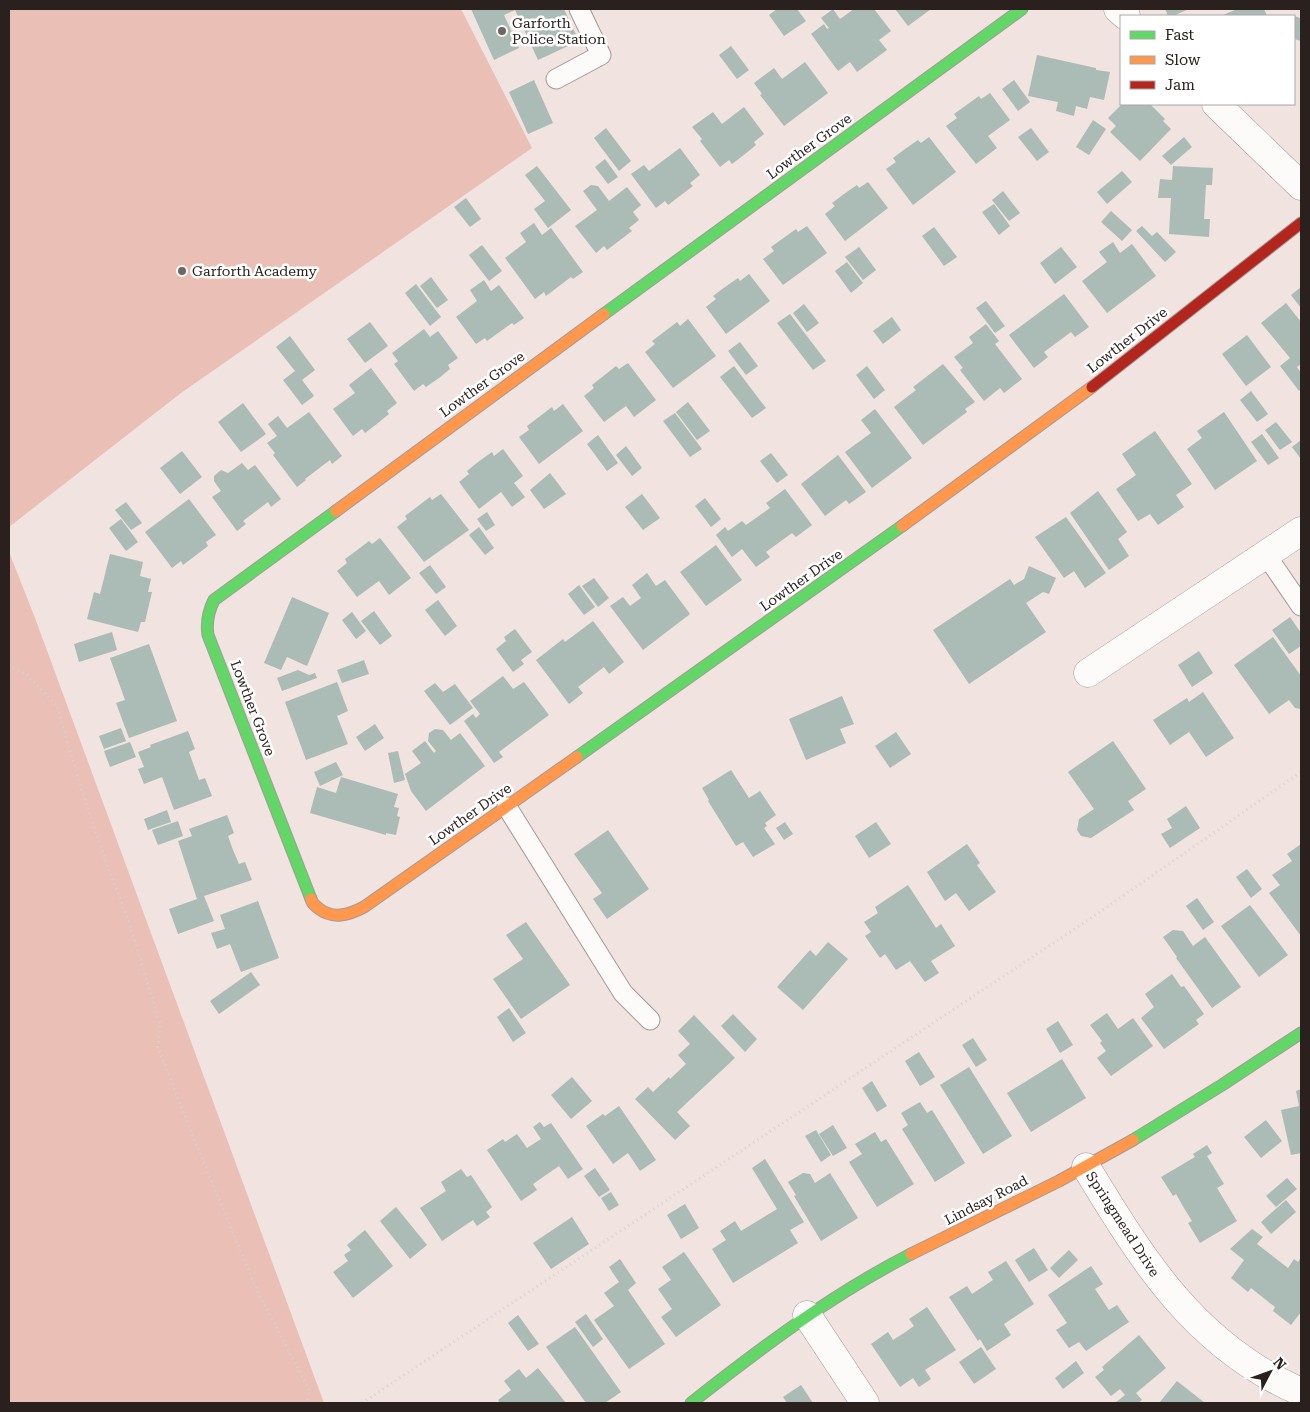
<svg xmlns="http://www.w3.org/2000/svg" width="1310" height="1412" font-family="'Roboto Serif',serif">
  <rect width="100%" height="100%" fill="#f0e3e0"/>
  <g fill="#eabfb5">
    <polygon points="9,9 461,9 532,148 181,393 9,527"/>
    <polygon points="9,552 35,618 324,1403 9,1403"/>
  </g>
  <g fill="#abbbb5">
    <polygon points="471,9 564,9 579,41 538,60 515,10 504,15 519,48 494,60"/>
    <polygon points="777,9 797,9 806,21 784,36 769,15"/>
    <polygon points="833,9 840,19 854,9 874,9 891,31 879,40 887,50 857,72 850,62 838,71 811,34 824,24 827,29 829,28 821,18"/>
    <polygon points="895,9 931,9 908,26"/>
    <polygon points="1165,9 1189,9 1173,16 1168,16"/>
    <polygon points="1237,9 1264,9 1267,16 1221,16"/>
    <polygon points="1301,14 1301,41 1294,39 1294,16 1300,18"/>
    <polygon points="731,46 749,70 737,79 719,55"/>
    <polygon points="1037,55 1096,68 1096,70 1110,72 1104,100 1090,97 1087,109 1076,106 1074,116 1056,111 1058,102 1028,96"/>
    <polygon points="805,62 828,93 784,126 760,95 762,94 754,83 774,68 782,79"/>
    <polygon points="534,80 553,123 528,134 509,92"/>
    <polygon points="1014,80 1030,102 1018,111 1002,89"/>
    <polygon points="990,93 1010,120 988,136 997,148 976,164 946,126 957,118 954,114 979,96 981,99"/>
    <polygon points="1122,104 1150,104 1165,119 1163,121 1171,129 1140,161 1110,132 1116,126 1108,118"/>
    <polygon points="744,107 764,134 754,142 756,145 745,154 732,164 729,160 720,167 700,141 702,139 692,127 713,112 722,124"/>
    <polygon points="1093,120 1106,129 1089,155 1076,147"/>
    <polygon points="606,128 631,161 619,171 594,138"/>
    <polygon points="1031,128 1049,152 1037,161 1018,137"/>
    <polygon points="929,137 956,172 913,205 886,169 896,162 893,158 905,149 918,140 921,143"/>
    <polygon points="1184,137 1192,147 1171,165 1162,156"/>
    <polygon points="680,148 700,175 690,183 693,186 668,205 665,201 656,208 631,174 644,165 649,171"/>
    <polygon points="605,159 618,177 608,184 595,167"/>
    <polygon points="537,166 571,210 548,228 534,209 545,201 525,175"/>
    <polygon points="1173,166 1213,168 1212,185 1206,185 1204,219 1210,219 1209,237 1169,234 1171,198 1158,198 1160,179 1172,180"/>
    <polygon points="1122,171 1132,182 1107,204 1097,192"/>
    <polygon points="868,182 888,208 845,241 825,214 835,206 832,203 844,194 857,185 859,188"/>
    <polygon points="591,185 598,186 609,201 627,187 641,205 633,212 639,220 629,228 632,231 607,250 604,246 596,253 575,226 597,210 583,191"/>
    <polygon points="1003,191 1020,213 1009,221 992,200"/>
    <polygon points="466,198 481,219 470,227 454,207"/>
    <polygon points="994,204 1010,226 999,235 982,212"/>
    <polygon points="1111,211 1132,230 1122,241 1101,222"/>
    <polygon points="534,223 542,235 551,228 583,272 573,279 571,277 546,296 544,292 535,299 505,258 526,242 520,233"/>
    <polygon points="807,226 827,253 783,285 763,259 774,251 771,247 796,229 798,232"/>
    <polygon points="1142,226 1152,236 1157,232 1176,252 1165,262 1136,231"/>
    <polygon points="934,227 957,257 944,266 922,236"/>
    <polygon points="1113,242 1120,253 1132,244 1156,276 1107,313 1082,281 1107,262 1099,252"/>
    <polygon points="482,245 502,271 489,281 469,255"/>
    <polygon points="859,247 876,270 863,280 845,257"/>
    <polygon points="1061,247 1077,267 1055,284 1040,263"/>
    <polygon points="847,262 863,283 851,293 835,271"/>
    <polygon points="749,274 770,301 726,334 706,307 716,299 713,296 725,287 738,278 740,281"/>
    <polygon points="431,277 448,300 437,308 420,286"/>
    <polygon points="484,280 491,291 499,285 524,318 514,325 512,323 487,341 485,338 476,344 456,317 477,301 470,290"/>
    <polygon points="416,284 441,317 430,326 405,293"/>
    <polygon points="1301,287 1301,308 1291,295"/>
    <polygon points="1064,294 1089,327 1075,337 1071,332 1044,352 1048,357 1034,368 1009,335"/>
    <polygon points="986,301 1005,326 995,333 976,308"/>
    <polygon points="1286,303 1301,322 1301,364 1297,367 1301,373 1301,389 1299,391 1280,366 1290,358 1261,323"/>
    <polygon points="804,304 819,323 807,332 793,313"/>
    <polygon points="790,314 826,361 813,370 777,323"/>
    <polygon points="892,317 901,330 883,344 873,331"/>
    <polygon points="688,319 716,356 673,388 645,352 655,344 652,341 664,332 677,322 680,326"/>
    <polygon points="370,322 388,346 365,363 347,339"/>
    <polygon points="986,324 999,341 995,344 1022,379 1004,393 1000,388 984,401 960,370 963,368 954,357 973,343 969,337"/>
    <polygon points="424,329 430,337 438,331 458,358 448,365 450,369 439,378 426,387 423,384 414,391 394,364 398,361 392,353"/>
    <polygon points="1247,335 1271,367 1246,386 1222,354"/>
    <polygon points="290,336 315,370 302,380 314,396 302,405 283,380 295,371 276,347"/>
    <polygon points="740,342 758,366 746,375 728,351"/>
    <polygon points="628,363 656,400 634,417 626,406 604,422 584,396 594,388 592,385 616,366 619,369"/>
    <polygon points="943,364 975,402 965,409 967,412 923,445 894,407 916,390 913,387"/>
    <polygon points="734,366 766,408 752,418 720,377"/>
    <polygon points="867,366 885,390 874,399 856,375"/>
    <polygon points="371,368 397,403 387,411 389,414 378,423 365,433 362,429 353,436 333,409 355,393 349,385"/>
    <polygon points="1251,391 1268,414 1257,422 1240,400"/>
    <polygon points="688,402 710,431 697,440 676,412"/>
    <polygon points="243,403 266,434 241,452 218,422"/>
    <polygon points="563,404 583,431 539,464 519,437 529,430 527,426 539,417 552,407 554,411"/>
    <polygon points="875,409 912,458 872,488 845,452 871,433 861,420"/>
    <polygon points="309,412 342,456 332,464 330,460 305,479 306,480 297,487 273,455 275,453 267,443 277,436 268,424 278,416 287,428"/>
    <polygon points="1224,412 1257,461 1215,490 1187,449 1202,438 1197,431"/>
    <polygon points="675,413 702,449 690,457 663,421"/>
    <polygon points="1276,422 1292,442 1280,450 1265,430"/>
    <polygon points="1155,431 1192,484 1176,495 1184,507 1158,525 1150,514 1138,521 1116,489 1136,475 1122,454"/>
    <polygon points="1262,434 1279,458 1268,465 1251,442"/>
    <polygon points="598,435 618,463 607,471 587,444"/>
    <polygon points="1301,440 1301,459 1292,447"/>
    <polygon points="626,446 642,468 632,476 616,455"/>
    <polygon points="503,449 523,476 514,483 525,497 512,507 501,492 479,509 459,482 469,474 467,471 478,462 492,452 494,456"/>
    <polygon points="182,451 202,477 180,494 160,468"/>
    <polygon points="771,453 788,475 777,483 760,461"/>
    <polygon points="838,455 866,492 849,504 846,500 825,516 801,484"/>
    <polygon points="242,463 248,470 255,465 281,499 271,507 268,502 243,521 246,524 237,531 212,497 221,491 214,481 214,476 221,470 228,473"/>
    <polygon points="550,473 566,494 544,509 530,490"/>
    <polygon points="785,489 812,525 796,537 792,533 766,552 770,557 756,567 742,549 732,557 716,535 725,527 728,531 742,521 746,525 770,508 766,503"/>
    <polygon points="1098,491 1127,532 1118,539 1129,556 1109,570 1070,513"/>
    <polygon points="441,494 469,530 424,562 397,527 407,519 405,516 430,497 432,500"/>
    <polygon points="642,494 660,518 643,530 625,507"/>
    <polygon points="705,498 721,519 711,527 695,506"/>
    <polygon points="189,499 216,535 206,542 208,546 183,565 181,561 172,568 145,532"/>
    <polygon points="126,502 142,523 131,530 115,510"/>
    <polygon points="487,512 495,525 486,531 477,519"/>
    <polygon points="1066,517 1106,573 1085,588 1074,571 1064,578 1035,537"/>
    <polygon points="121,519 138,542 126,551 109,528"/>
    <polygon points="479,527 494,548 485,555 469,535"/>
    <polygon points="380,538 411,578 389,595 379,581 357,597 337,571 347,563 345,559 356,551 369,541 372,544"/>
    <polygon points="716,545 742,580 706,606 680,572"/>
    <polygon points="110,554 143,562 140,576 151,579 148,592 152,592 145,622 141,622 138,632 87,619 94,592 100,594"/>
    <polygon points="430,565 446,587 436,594 419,573"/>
    <polygon points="1029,566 1056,578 1049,594 1043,592 1026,603 1046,632 969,684 933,630 1010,579 1014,585 1024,579"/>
    <polygon points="647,573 656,586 665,580 690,614 643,650 610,606 623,597 630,606 641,598 632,585"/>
    <polygon points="594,578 609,598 598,607 582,586"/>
    <polygon points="579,585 595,607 584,615 568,594"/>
    <polygon points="292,597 329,613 307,666 287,657 281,670 264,663"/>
    <polygon points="438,600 457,626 445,636 425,610"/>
    <polygon points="374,611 392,636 380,645 361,621"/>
    <polygon points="352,612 366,631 356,639 342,620"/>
    <polygon points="1290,617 1301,633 1301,646 1289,654 1272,630"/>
    <polygon points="593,621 624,662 609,674 604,667 578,687 583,693 569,704 536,660 563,639 565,642"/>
    <polygon points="515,629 532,652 521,660 524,664 513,672 496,649 506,641 504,637"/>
    <polygon points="112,632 117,650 79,662 74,644"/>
    <polygon points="1273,637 1301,676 1301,709 1295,708 1289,700 1269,714 1234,665"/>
    <polygon points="149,644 177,721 129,738 116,703 125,700 110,658"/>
    <polygon points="1199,651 1213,673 1192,687 1178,665"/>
    <polygon points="364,660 369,674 342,683 337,670"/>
    <polygon points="298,670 309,675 315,673 317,678 282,691 277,678"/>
    <polygon points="503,676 513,689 524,682 549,715 499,752 503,757 494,763 464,721 473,714 476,718 480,714 470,701"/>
    <polygon points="337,682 348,711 337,716 348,744 306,760 285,702"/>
    <polygon points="435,683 443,692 455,684 473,708 450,725 424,691"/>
    <polygon points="1203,692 1234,738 1206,757 1189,732 1170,745 1153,720 1187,698 1189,702"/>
    <polygon points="842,696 854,724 840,729 846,743 806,760 789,719"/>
    <polygon points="375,724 384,738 365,751 356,737"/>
    <polygon points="121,728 126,741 104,749 99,736"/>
    <polygon points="435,729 443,730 451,740 460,733 485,766 426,811 411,791 405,774 421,763 412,751 425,741 434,753 436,751 428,741 429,733"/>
    <polygon points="188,731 195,749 189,752 199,780 205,778 212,796 174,810 162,777 144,784 138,769 144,767 138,752 151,747 150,745"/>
    <polygon points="896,732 911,754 890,768 875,746"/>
    <polygon points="1113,741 1146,789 1128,801 1134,810 1091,838 1081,836 1077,830 1079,819 1094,809 1068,772"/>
    <polygon points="130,742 136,757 110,767 104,751"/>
    <polygon points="398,751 405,780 394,783 388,753"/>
    <polygon points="336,762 343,775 320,786 314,772"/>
    <polygon points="731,770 749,798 760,791 776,815 765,823 767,826 764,828 775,844 753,857 743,842 736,846 708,801 709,800 702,788"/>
    <polygon points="341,777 398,794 394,807 399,808 397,816 400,817 396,835 386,833 386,835 310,813 317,787 336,793"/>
    <polygon points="1186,806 1200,828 1170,848 1161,834 1172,828 1167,819"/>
    <polygon points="167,810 171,822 148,830 144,819"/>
    <polygon points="227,815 234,833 228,836 233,850 239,864 245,862 252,880 204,896 214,921 178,934 169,909 197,899 178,841 192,836 189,829"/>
    <polygon points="178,821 183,836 158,845 152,830"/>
    <polygon points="785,822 793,834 784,840 776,828"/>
    <polygon points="876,822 891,844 869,858 855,836"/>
    <polygon points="608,830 649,889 607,919 593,899 602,893 574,854"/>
    <polygon points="967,844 980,863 977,865 996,892 969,911 956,893 945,901 927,872"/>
    <polygon points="1301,844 1301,936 1269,893 1280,885 1272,875 1292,861 1287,854"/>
    <polygon points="1247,869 1262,889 1251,898 1236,877"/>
    <polygon points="908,885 936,928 941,924 955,946 931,961 939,973 925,982 910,961 896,970 885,954 880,958 865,936 871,932 864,922 878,913 875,907"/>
    <polygon points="1197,898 1214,922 1203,930 1186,906"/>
    <polygon points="258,901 279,958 241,972 230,944 217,949 211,933 225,929 220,915"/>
    <polygon points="1250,905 1288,955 1259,977 1221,926"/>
    <polygon points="526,922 570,985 521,1019 493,979 523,959 506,935"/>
    <polygon points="1173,930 1183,931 1193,946 1205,937 1241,987 1212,1008 1176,958 1177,957 1163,937"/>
    <polygon points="828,942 848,959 803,1010 777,987 810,950 816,956"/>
    <polygon points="251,972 260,985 219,1014 210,1001"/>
    <polygon points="1172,974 1181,987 1184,986 1204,1014 1196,1020 1199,1024 1164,1049 1141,1018 1154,1007 1145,994"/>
    <polygon points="509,1008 526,1033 513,1042 497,1017"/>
    <polygon points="1107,1013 1118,1029 1133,1018 1153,1046 1111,1076 1097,1058 1106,1051 1100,1043 1102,1041 1090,1025"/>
    <polygon points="733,1014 757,1039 745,1052 721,1026"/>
    <polygon points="694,1015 735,1058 677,1112 690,1126 675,1140 635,1099 648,1087 653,1092 669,1077 670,1079 686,1064 678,1055 690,1044 678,1031"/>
    <polygon points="1058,1021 1073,1045 1060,1053 1046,1029"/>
    <polygon points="973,1038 987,1060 976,1067 962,1045"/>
    <polygon points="919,1052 935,1077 920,1086 905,1061"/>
    <polygon points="1062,1059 1086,1098 1031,1132 1007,1093"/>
    <polygon points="969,1067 1012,1136 983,1154 940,1085"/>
    <polygon points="572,1077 592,1101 571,1119 551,1095"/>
    <polygon points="872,1081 887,1106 877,1112 862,1088"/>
    <polygon points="1301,1089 1301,1153 1291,1155 1281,1110 1299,1106 1296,1091"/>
    <polygon points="920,1102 927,1113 932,1110 965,1163 935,1182 902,1129 908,1125 901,1113"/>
    <polygon points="619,1106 656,1160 640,1171 628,1153 613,1164 586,1126 603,1114 605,1116"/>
    <polygon points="1266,1120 1282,1141 1261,1158 1244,1137"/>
    <polygon points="540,1122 544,1127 551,1123 583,1169 568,1179 559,1166 533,1184 537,1190 521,1201 487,1150 503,1139 505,1142 517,1134 527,1148 541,1139 533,1127"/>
    <polygon points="833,1125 847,1148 833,1156 819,1134"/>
    <polygon points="816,1130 831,1155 821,1162 805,1136"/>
    <polygon points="875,1132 881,1142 886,1139 914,1184 877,1207 849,1162 862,1154 855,1144"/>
    <polygon points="1207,1145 1212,1153 1207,1156 1224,1184 1217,1188 1237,1221 1200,1243 1188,1223 1192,1221 1184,1208 1176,1194 1173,1196 1161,1177 1195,1157 1193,1154"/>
    <polygon points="765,1159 804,1222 790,1230 798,1243 733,1283 712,1249 726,1240 720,1231 735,1221 741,1231 777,1209 752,1168"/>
    <polygon points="595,1168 610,1190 599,1197 584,1176"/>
    <polygon points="461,1169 467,1177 471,1175 492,1207 486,1212 490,1217 477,1226 473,1220 442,1241 420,1208 446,1191 441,1182"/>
    <polygon points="803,1173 810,1174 815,1183 830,1173 858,1218 821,1241 794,1196 796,1195 788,1182"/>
    <polygon points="1287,1178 1297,1189 1276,1207 1266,1196"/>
    <polygon points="611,1192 619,1205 609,1211 601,1198"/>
    <polygon points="1286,1200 1296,1212 1271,1234 1261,1222"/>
    <polygon points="685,1204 699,1228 681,1239 667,1215"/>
    <polygon points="396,1207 427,1245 410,1259 380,1221"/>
    <polygon points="572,1217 589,1244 551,1269 533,1243"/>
    <polygon points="1252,1229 1263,1237 1257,1244 1288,1268 1294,1259 1298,1262 1301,1257 1301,1312 1291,1325 1273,1311 1275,1307 1251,1288 1248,1292 1231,1278 1244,1260 1230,1249"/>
    <polygon points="365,1230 393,1266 353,1298 333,1272 348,1261 344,1255 351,1250 347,1245"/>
    <polygon points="1034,1248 1048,1270 1029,1282 1015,1260"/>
    <polygon points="1069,1250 1078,1260 1059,1278 1050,1268"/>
    <polygon points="684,1252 721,1305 676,1337 661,1317 672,1309 658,1289 671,1280 662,1267"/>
    <polygon points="620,1259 636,1283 628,1290 665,1344 629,1369 594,1320 614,1306 604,1293 619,1282 609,1267"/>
    <polygon points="1006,1261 1034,1304 1004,1324 1011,1335 987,1351 980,1339 978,1341 949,1297 967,1286 972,1294 993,1280 988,1272"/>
    <polygon points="1091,1266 1103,1284 1095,1289 1109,1310 1117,1305 1129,1322 1086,1351 1079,1342 1069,1348 1056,1330 1067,1323 1048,1295"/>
    <polygon points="927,1307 956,1350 925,1370 931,1379 919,1387 913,1378 900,1387 871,1344 888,1332 893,1340 904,1333 914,1326 909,1319"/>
    <polygon points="586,1314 603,1339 593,1347 575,1322"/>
    <polygon points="518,1315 539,1344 528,1351 508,1323"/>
    <polygon points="575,1327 621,1392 605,1403 586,1403 546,1347"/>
    <polygon points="1139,1335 1166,1368 1136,1393 1142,1400 1138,1403 1115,1403 1125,1395 1120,1389 1111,1396 1095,1377 1104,1370 1102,1367"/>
    <polygon points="981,1347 996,1369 974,1384 959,1362"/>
    <polygon points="1076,1361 1084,1373 1063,1389 1055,1378"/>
    <polygon points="538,1368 566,1403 500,1403 498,1400 511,1390 504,1381 519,1369 526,1378"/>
    <polygon points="1177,1381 1205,1403 1159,1403"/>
    <polygon points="801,1385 813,1403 787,1403 783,1397"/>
  </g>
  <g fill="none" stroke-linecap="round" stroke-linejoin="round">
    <defs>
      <g id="lane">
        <polyline points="556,79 601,55 579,9"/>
        <polyline points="1266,555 1301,606"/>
        <polyline points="507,807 623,993 650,1020"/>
      </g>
      <g id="street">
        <polyline points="1118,9 1126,16"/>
        <polyline points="1216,104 1301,186"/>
        <polyline points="1088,673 1301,531"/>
        <path d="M1086,1167c57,94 109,179 215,225"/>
        <polyline points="807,1315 865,1403"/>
      </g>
      <g id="fast">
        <polyline points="604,314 1022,9"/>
        <polyline points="577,757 902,526"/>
        <path d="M311,899l-103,-264c-2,-13 0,-23 6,-35l122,-89"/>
        <polyline points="1133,1140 1222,1085 1301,1033"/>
        <path d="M691,1403c70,-55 140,-108 220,-149"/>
      </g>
      <g id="slow">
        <polyline points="336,511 604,314"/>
        <polyline points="902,526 1092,387"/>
        <path d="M311,899c1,5 4,6 7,9 15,12 31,7 46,-1l213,-150"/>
        <polyline points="911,1254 1059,1181 1133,1140"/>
      </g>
      <polyline id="jam" points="1092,387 1301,223"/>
    </defs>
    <use href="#lane" stroke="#a49a98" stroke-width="21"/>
    <use href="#street" stroke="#a49a98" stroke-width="29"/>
    <use href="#fast" stroke="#a49a98" stroke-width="13"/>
    <use href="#slow" stroke="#a49a98" stroke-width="13"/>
    <use href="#jam" stroke="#a49a98" stroke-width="13"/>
    <g stroke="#d6d2d2" stroke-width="3" stroke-dasharray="1 4" stroke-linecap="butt">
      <polyline points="9,666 27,675 57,706 81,788 107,865 128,919 160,1024 158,1047 192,1134 258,1293 309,1389 307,1403"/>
      <polyline points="362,1403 1100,912 1301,772"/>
    </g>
    <use href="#lane" stroke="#fdfbfa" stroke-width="19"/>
    <use href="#street" stroke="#fdfbfa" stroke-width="28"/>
    <use href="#fast" stroke="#63d668" stroke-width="11"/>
    <use href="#slow" stroke="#ff974d" stroke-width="11"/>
    <use href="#jam" stroke="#b3261e" stroke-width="11"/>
  </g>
  <g fill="#6f6563" stroke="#fff" stroke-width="2">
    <circle cx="502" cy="31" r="5"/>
    <circle cx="182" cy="271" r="5"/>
  </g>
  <g text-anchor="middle" stroke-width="5" stroke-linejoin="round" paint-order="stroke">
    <g font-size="14" fill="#2a211f" stroke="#fff" text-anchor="start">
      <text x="512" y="28">Garforth<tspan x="512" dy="16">Police Station</tspan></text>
      <text x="192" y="276">Garforth Academy</text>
    </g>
    <g font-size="14" fill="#2a211f" stroke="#fff">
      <text transform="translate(809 146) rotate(-36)" y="5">Lowther Grove</text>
      <text transform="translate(1127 340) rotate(-38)" y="5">Lowther Drive</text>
      <text transform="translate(482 384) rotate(-36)" y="5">Lowther Grove</text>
      <text transform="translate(801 580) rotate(-35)" y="5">Lowther Drive</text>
      <text transform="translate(253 708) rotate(69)" y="5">Lowther Grove</text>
      <text transform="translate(470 814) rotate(-35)" y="5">Lowther Drive</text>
      <text transform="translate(986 1200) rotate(-27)" y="5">Lindsay Road</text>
      <text transform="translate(1123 1224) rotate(57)" y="5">Springmead Drive</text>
    </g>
  </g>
  <rect width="1310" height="1412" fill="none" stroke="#2a211f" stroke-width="20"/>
  <rect x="1120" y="15" width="175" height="90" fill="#ffffff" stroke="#aaa6a5"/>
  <rect x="1130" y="31" width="25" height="8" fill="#63d668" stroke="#aaa6a5"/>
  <text x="1165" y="40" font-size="15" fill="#2a211f">Fast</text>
  <rect x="1130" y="56" width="25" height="8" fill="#ff974d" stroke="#aaa6a5"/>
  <text x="1165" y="65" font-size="15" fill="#2a211f">Slow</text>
  <rect x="1130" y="81" width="25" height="8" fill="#b3261e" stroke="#aaa6a5"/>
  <text x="1165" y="90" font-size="15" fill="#2a211f">Jam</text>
  <g transform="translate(1270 1372) rotate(49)" stroke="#ffffff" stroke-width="4" paint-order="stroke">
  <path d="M0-4L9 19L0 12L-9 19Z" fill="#2a211f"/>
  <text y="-8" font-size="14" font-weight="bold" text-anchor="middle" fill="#2a211f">N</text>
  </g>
</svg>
